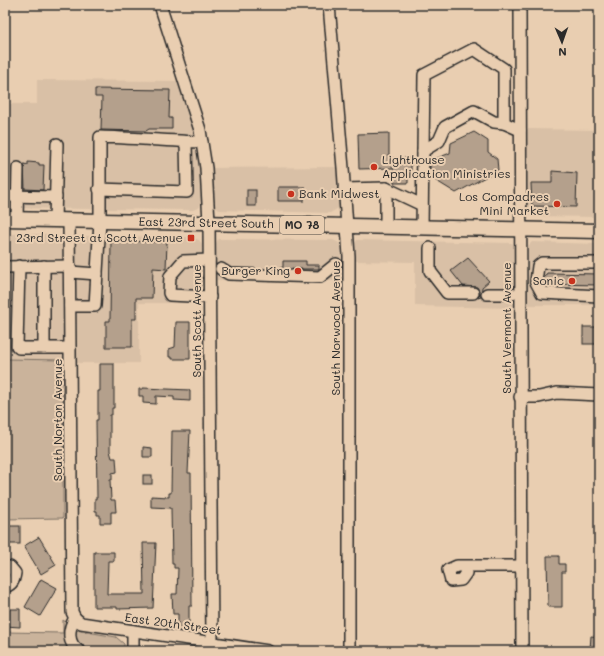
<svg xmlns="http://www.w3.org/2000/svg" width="604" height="656" font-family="Mali,sans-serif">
  <rect width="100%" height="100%" fill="#e9ceb1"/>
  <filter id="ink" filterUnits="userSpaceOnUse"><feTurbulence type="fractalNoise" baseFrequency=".025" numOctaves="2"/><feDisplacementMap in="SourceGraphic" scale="8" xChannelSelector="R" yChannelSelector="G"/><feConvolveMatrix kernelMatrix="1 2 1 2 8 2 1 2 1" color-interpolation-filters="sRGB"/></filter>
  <g filter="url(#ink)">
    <g fill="#d9c0a6">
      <polygon points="37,80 179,81 193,126 198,150 202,186 200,207 193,210 5,208 5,104 37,104"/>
      <polygon points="525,129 599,130 599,217 531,216 526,212 524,205"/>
      <polygon points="339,167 340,207 330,213 219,210 214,206 209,168"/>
      <polygon points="5,234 49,234 62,239 63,360 5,359"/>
      <polygon points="84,236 191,237 199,240 202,244 204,303 139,303 139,363 77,363 75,245 78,239"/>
      <polygon points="218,239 333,240 339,243 341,247 342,281 213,280 213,249"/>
      <polygon points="357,240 512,243 514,247 514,308 415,306 415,262 353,261 354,243"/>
      <polygon points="532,242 599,244 599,305 526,305 526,253 528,246"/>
    </g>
    <g fill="#cab39b" stroke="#7a6f63">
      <polygon points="5,359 63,360 63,518 5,519"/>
      <polygon points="63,620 76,630 116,637 124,644 124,651 5,651 5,632 63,633"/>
    </g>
    <g fill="#b4a08c" stroke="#2b2b2b">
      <polygon points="95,89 170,90 169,118 172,118 172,129 149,129 146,131 101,130 102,97 95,97"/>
      <polygon points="474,132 488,141 488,152 497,159 498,170 456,193 430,177 430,161 450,153 451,143"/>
      <polygon points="389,133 389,158 411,158 411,171 408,171 408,183 394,183 393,168 359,169 358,134"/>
      <polygon points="28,162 39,163 39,165 44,165 43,190 25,189 24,164 28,165"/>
      <polygon points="552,171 577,173 576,207 532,206 531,183 552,183"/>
      <polygon points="278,187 305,187 304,201 278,201"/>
      <rect x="247" y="190" width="9" height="16"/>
      <polygon points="111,241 167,242 166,269 153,268 152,298 136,298 136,319 132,319 132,347 106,347 106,321 110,321"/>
      <polygon points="468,258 489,281 482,287 481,297 478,298 480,293 477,287 463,286 451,271"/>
      <polygon points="283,261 306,261 306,265 319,265 319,269 277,269 283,267"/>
      <polygon points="547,273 599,274 599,285 549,284 543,279"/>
      <polygon points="176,322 190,322 190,359 172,359 172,357 169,357 169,349 175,347"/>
      <rect x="583" y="327" width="16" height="17"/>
      <polygon points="100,364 114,364 114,408 112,408 112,415 110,415 110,451 112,458 116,458 117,472 112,473 112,480 110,480 111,500 115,500 116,512 111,512 111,523 100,523 100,515 97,515 97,511 95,511 95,498 97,498 96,420 98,420 98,391 100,391"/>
      <polygon points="143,388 190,390 190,401 174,400 174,397 156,396 156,404 143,403 143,396 139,396 139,389 143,389"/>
      <polygon points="172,431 190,431 188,473 191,473 192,606 189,606 189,627 178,627 178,614 173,614 172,594 177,594 178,568 174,568 174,564 172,564 171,508 151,507 151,496 169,497 169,493 171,493"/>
      <polygon points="143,447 152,448 152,457 143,457"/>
      <rect x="143" y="475" width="9" height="9"/>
      <rect x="5" y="526" width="15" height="18"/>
      <polygon points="39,537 56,565 41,574 24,546"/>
      <polygon points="143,543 156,543 153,608 117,609 117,607 94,607 94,552 114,552 114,561 108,561 107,594 144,594"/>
      <polygon points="547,556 559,556 559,564 565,564 565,572 562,572 562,607 548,607"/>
      <polygon points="41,579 57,588 40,616 25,607"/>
      <polygon points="5,609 20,609 20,627 5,626"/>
      <polygon points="591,636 599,637 599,649 590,649"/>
    </g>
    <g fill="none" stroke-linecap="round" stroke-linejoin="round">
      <defs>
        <g id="minor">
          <polyline points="160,5 200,130 206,168 209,222 212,643"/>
          <polyline points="329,5 343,168 349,256 349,651"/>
          <polyline points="520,5 522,651"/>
          <polyline points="423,151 439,141 445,127 474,111 494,122 504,123"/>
          <polyline points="386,188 422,205"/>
          <polyline points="99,189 187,192 186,142"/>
          <polyline points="344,189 386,188 386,227"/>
          <polyline points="5,196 56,197"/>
          <polyline points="17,220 18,168"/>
          <polyline points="55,220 57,144"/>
          <polyline points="69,220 72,612 75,618 81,623 268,651"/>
          <polyline points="422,228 424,75 474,49 504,69 504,123 520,130"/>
          <polyline points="430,248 430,271 447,293 473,293"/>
          <polyline points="209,260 183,261 170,276 169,293 170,295 210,297"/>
          <polyline points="599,263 542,263 538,266 536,282 542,293 599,296"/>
          <polyline points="19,266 17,346 19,348 44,348"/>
          <polyline points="44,266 44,348 70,348"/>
          <polyline points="5,267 70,266"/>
          <polyline points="221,269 229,274 320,277 336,264"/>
          <polyline points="70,272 97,274"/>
          <polyline points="487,294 512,294"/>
          <path d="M70,306h25l5,-85v-84c34,1 68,4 102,5"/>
          <polyline points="520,397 539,397 557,393 599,395"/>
          <path d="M5,567h5l5,6c-1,7 -2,11 -10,14"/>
          <polyline points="464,567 466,573 461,580 451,581 448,570 457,566 521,566"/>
          <path d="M75,618c-7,11 -8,25 4,33"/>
          <polyline points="133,651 133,631"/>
        </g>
        <polyline id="major" points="5,219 599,231"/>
      </defs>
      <use href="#minor" stroke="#2b2b2b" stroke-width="14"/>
      <use href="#major" stroke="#2b2b2b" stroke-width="17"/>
      <use href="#minor" stroke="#e9ceb1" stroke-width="11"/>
      <use href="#major" stroke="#e9ceb1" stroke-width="14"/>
    </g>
  </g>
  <g fill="#c8321e" stroke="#e9ceb1" stroke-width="1.5">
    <circle cx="374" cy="167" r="4"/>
    <circle cx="291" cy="194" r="4"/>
    <circle cx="557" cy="204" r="4"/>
    <rect x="187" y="234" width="8" height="8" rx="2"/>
    <circle cx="298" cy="271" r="4"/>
    <circle cx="572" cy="281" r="4"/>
  </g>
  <g text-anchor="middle" stroke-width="4" stroke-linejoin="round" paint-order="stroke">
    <rect fill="#e9ceb1" stroke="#645c53" stroke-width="1" x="280" y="216" width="44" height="18" rx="3"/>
    <g font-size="11" font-weight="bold" fill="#2b2b2b">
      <text x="302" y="229">MO 78</text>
    </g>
    <g font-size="12" fill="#2b2b2b" stroke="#e9ceb1" text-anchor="end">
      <text x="382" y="164" text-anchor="start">Lighthouse<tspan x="382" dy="14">Application Ministries</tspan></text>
      <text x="299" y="198" text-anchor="start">Bank Midwest</text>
      <text x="549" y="201">Los Compadres<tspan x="549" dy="14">Mini Market</tspan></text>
      <text x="183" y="242">23rd Street at Scott Avenue</text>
      <text x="290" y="275">Burger King</text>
      <text x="564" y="285">Sonic</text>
    </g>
    <g font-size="12" fill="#2b2b2b" stroke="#e9ceb1">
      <text transform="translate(206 223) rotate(1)" y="4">East 23rd Street South</text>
      <text transform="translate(197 321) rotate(-90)" y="4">South Scott Avenue</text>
      <text transform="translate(336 328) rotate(-90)" y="4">South Norwood Avenue</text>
      <text transform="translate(507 328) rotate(-90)" y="4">South Vermont Avenue</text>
      <text transform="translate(58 420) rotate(-90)" y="4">South Norton Avenue</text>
      <text transform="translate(173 624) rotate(8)" y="4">East 20th Street</text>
    </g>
  </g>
  <rect width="604" height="656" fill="none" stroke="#e9ceb1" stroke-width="20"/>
  <rect x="10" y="10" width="584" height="636" fill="none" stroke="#2b2b2b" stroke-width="1.5" filter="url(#ink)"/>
  <g transform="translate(562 42) rotate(178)" stroke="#e9ceb1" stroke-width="3" paint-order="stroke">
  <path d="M0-3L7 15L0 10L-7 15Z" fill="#2b2b2b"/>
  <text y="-6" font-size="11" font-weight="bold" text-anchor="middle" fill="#2b2b2b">N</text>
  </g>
</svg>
